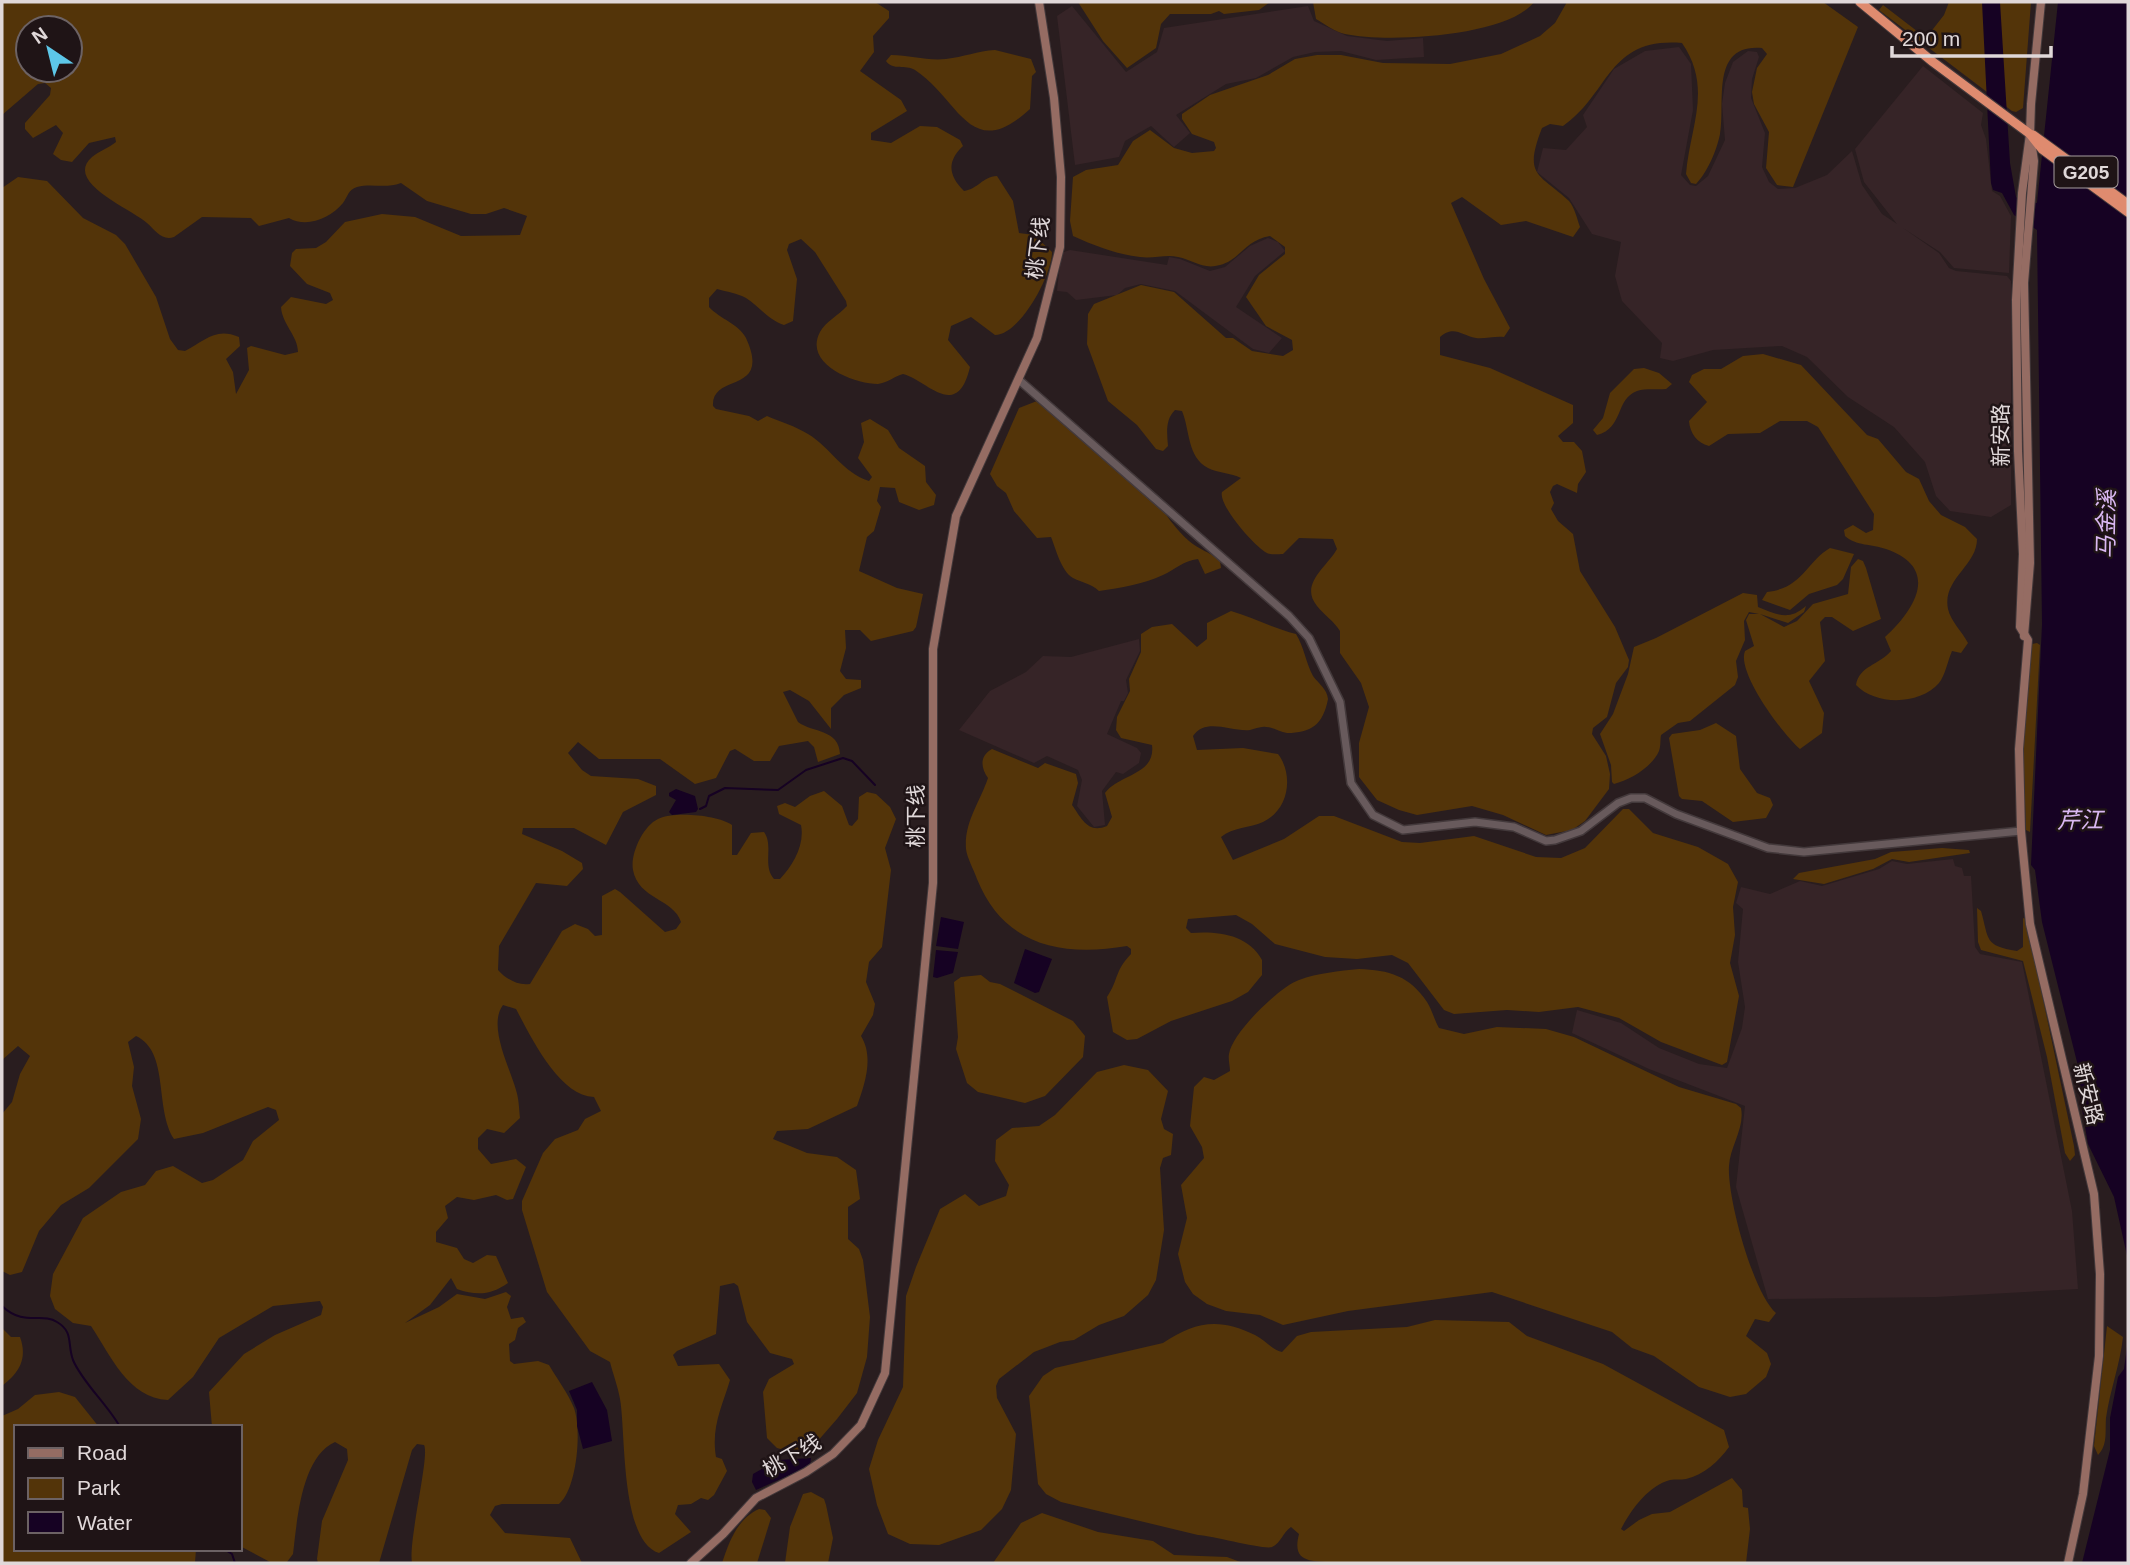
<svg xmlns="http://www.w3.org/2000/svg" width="2130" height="1565" font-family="Arial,'Noto Sans SC',sans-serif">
  <rect width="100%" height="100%" fill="#291d1f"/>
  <g fill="#362427">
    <polygon points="1072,6 1126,72 1157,52 1164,28 1308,6 1314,21 1347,36 1387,41 1423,38 1424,57 1376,60 1341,51 1315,52 1293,57 1256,78 1226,84 1176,115 1190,133 1174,147 1151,126 1125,141 1119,157 1075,165 1057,16"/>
    <polygon points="1679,47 1691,64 1693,110 1681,175 1690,185 1696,186 1708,176 1725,140 1722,104 1725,83 1733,62 1748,51 1757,52 1759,57 1752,79 1751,98 1765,133 1762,167 1769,182 1778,189 1795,188 1827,175 1852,151 1862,185 1882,214 1897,224 1864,182 1855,149 1923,66 1983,113 1981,125 1986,139 1992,191 2000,196 2011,216 2009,273 1954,268 1940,252 1903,228 1939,253 1949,268 1956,271 2007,276 2011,281 2011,505 1991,517 1950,511 1936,496 1925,462 1894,427 1848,397 1807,357 1782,346 1713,350 1673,361 1660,358 1662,343 1622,301 1615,276 1621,242 1592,234 1569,198 1537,172 1543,148 1566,150 1587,127 1583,115 1614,69 1645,51"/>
    <polygon points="1268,238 1278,242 1285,251 1255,276 1236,307 1282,338 1269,353 1253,349 1175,291 1141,284 1125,288 1117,295 1076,300 1067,292 1057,291 1061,253 1070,250 1167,265 1169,257 1180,259 1210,271 1225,267 1250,246"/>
    <polygon points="1139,639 1140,651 1126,680 1128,693 1124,701 1121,701 1107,734 1137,748 1141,753 1139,763 1123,774 1116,772 1102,791 1105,825 1094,827 1077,806 1082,780 1078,770 1047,756 1034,763 959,730 990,691 1026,672 1043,656 1071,657"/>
    <polygon points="1953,859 1955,866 1962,868 1964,876 1971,876 1975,947 1980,954 2022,962 2072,1211 2078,1289 1936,1297 1768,1299 1736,1187 1745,1106 1649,1069 1572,1033 1577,1010 1621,1023 1659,1048 1699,1064 1727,1068 1742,1028 1745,1007 1738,962 1743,909 1736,903 1741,887 1770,894 1800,881 1822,886 1879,869 1892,861 1907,864"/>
  </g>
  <g fill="#533409" fill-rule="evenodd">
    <path d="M2,2h873l14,9v7l-16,18 1,16 -14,19 41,29 6,11 -36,22v7l20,3 29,-17 17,1 23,13 3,6c-17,16 -14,30 1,45 14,-2 18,-14 33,-15l16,25 6,32 15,2 18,17c0,23 -32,83 -57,83l-24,-18 -20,9 -3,14 22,27c-13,55 -43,13 -67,7 -8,2 -16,9 -25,10 -24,0 -75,-20 -58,-52 5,-10 19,-17 27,-26l-1,-5 -31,-49 -14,-13 -12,5 -2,6 10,29 -4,42 -9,4c-17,-6 -24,-18 -38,-27 -9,-5 -19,-6 -29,-9l-8,9v9c11,12 30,17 37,31 26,57 -35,34 -33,68l3,3 33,7 9,5 9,-5c14,6 28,10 41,18 22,13 35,39 61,47l3,-4 -14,-19 6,-16 -3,-19 9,-4 18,11 11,18 26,18 1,16 10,13 -2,10 -15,5 -20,-8 -4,-14 -15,-1 -3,14 4,6 -7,24 -7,6 -8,34 38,17 26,6 -7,33 -3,4 -42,10 -11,-11h-15l1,18 -6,23 6,8 15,1v8l-17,7 -13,13v21l-22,-28 -19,-11 -7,2 15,30c15,11 41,7 42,32l-22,8 -4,-15 -6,-6 -29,5 -9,15h-16l-19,-12 -5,2 -14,27 -21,6 -35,-25h-61l-21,-17 -10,11 14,17 9,6 47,3 18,7v9l-33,17 -17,33 -32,-17h-51l-1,6 40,17 20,12 1,6 -16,17 -31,-3 -37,63 -1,24c8,9 20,16 32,14l32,-53 13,-7 13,5 7,7 7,-1v-39l13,-7 5,3 45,40 11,-3 5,-7c-7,-23 -43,-23 -48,-52 -3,-16 10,-44 25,-51 16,-8 60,-4 74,6v30h5l14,-22 13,-1c10,14 -2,33 10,47h6c13,-14 25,-34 21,-54l-22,-11 -2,-8 8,-3 10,4 15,-11 14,-5 18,15 7,19 3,1 6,-7 1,-22 8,-5 9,2 14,13 6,12 -11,29 6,22 -9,77 -13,15 -3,20 9,22 -2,11 -12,21c13,21 4,48 -4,70l-49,23 -31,2 -4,8 34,14 30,4 19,13 4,29 -12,8v32l11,10 4,11 7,57 -3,40 -10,36 -20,26 -21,24 -21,10 -18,-5 -10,-10 -4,-46 6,-13 25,-15 -2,-5 -22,-6 -23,-31 -9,-36 -4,-3 -14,3 -4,48 -39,17 -4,4 5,11 41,-2 11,16c-8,27 -19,47 -14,77l6,2 5,12 -13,24 -6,5 -7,-2 -10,6 -13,1 -3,9 16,18 -32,21c-39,-12 -33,-120 -39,-154 -2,-12 -7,-25 -10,-37l-20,-11 -43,-59 -25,-82v-9l21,-48 12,-14 23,-9 7,-11 16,-8 -7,-14c-35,-1 -63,-60 -78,-88l-13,-4c-16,21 8,65 13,85 3,9 3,19 4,28l-16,15 -17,-4 -9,9v11l13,15 25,-5 10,8 -13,32 -6,1 -11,-5 -22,5 -17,-3 -12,9 3,12 -12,14v10l21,6 7,11 9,4 14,-8 9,1 12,27c-17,12 -31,13 -51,6l-6,-11 -21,27 -25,18 34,-16 18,-13 28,5 21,-7 5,4 -4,11 4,12 12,-2 3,5 -8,6 -3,12 -6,4 1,17 4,3 24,-3 11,4c8,14 19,28 25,43 8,22 3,81 -15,96h-57l-7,2 -5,9 15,18 65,5 12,25h-170c-4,-22 18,-108 12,-118l-7,-1 -5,6 -33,113h-61l-1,-4 5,-38 26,-61 -1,-11 -12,-7c-34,15 -38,80 -42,112l-6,8h-17l-30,-16v-119h-28l-3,-35 35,-38 31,-19 46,-20 2,-8 -3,-6 -47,5 -54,32 -26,39 -25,23c-40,-2 -57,-44 -77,-74l-18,-3 -18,-14 -5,-13 3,-22 30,-56 38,-26 24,-7 11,-14 17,-5 29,17 11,-3 30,-20 10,-19 26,-21 -3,-10 -8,-3 -65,26 -29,6c-20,-31 -4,-87 -38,-103l-8,6 6,25 -2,19 9,33 -3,20 -49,49 -28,17 -22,26 -17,41 -12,3 -8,-4v-157l10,-12 8,-28 10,-18 -12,-10 -16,14v-872l16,-11 29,4 36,37 33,17 9,9 31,53 14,42 8,11 7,1c20,-10 30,-24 54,-14l1,9 -14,13 7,13 3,22 13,-24 -2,-22 4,-2 34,9 13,-3c0,-16 -16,-28 -17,-45l10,-10 35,7 7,-4 -3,-7 -23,-9 -17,-18 2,-13 4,-4 20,-1 10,-6 19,-20 37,-8 33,3 46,19 59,-1 7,-19 -23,-8 -18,6h-15l-44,-13 -26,-18c-16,6 -29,0 -44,4 -9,3 -9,9 -14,16 -13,16 -37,25 -54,15l-30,8 -8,-8 -49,-1 -28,20c-12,4 -18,-6 -27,-14 -15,-14 -84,-41 -55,-66 7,-6 17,-9 24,-15l-1,-5 -26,6 -17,19 -11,-2 -8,-6 10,-21 -7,-8 -23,13 -8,-9v-6l25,-28 1,-7 -6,-5 -7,1 -36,31zM28,28h42v42h-42z"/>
    <polygon points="1078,2 1270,2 1259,10 1224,14 1219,11 1211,14 1170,14 1161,24 1156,48 1127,68 1103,41"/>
    <path d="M1313,2h221c-26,35 -148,41 -189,32 -10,-2 -20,-10 -29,-15z"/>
    <path d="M1567,2h256l35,25 -65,160 -16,-2 -11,-17 3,-36 -15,-28 -2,-12 5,-24 10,-14 -5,-6c-53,-5 -36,57 -42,86 -3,16 -13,39 -24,50l-5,-1 -5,-9c4,-48 27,-86 -4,-131 -75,-6 -72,51 -119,83l-13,-2 -8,4c-19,49 -3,45 27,73 6,7 8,18 11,26l-7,10 -47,-16 -25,4 -39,-28 -11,6 33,76 26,49 -6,9c-9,-1 -20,2 -28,1 -15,-3 -22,-13 -36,-1v18l50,13 83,37v18l-15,13 5,6h11l8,9 4,21 -8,12 -1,9 -20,-9 -4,2 -3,6 4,11 -3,6 7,12 15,13 7,37 35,56 14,33 -1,7 -12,16 -9,34 -14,11 -1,6 14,22 4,18 -1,15 -24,32 -13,9 -26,5 -43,-20 -31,-9 -55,9 -18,-5 -22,-10 -18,-23v-34l10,-36 -8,-24 -21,-30v-22c-6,-10 -16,-16 -23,-25 -18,-22 10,-39 20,-57l-4,-10 -34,-1 -16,16c-4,0 -13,1 -16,-1 -12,-6 -49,-48 -45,-61l19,-14c-10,-5 -23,-5 -33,-10 -21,-11 -18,-38 -26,-57l-7,-1c-10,10 -8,23 -7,36l-5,5 -7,-2 -19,-24 -29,-24 -21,-57 1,-30 6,-10 47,-19 33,7 52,46h7l19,13 31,5 10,-6 -1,-10 -26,-14 -20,-29 13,-22 26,-21v-7l-15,-11c-25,4 -30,24 -50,29 -17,5 -27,-5 -42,-8 -12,-3 -25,2 -38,0 -24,-3 -45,-11 -67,-21l-3,-15 3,-44 13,-7 32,-5 15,-24 17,-11 24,18 18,5 22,-2 2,-3 -2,-6 -22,-8 -10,-15v-5l28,-19 58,-20 27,-16 22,-4h24l42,8 67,1 51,-10 39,-18 15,-13z"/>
    <polygon points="1949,2 2031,2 2023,108 2016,112 2012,111 1879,10 1883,5 1926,38 1944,15"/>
    <path d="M995,50l36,9 5,13 -4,4 -2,33c-60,55 -70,-9 -115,-39 -10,-6 -22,1 -29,-9l5,-6c19,0 36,6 55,4 17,-2 32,-8 49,-9z"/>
    <path d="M1763,354l38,11 66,70 11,4 28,33 13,7 10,22 12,14 24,12 12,12c0,27 -35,40 -29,70 3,13 14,22 20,34l-7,10 -9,-2c-4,9 -7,25 -13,32 -19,22 -63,23 -83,2 3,-19 23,-20 35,-34l-6,-14c30,-27 56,-69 1,-88 -14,-5 -30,-3 -41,-13l-1,-6 9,-5 13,8 7,-3 1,-16 -56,-87 -11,-6h-27l-20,12 -32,1 -19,12c-12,-3 -19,-13 -20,-25l18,-19 -18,-20 3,-7 12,-6h17l22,-13z"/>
    <path d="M1644,368l15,5 13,11 -6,5c-9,1 -20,-1 -29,2 -22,8 -13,37 -40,44l-4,-5 10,-12 7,-25 24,-24z"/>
    <path d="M1037,401c27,8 48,32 63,55 47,12 56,56 89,85 9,8 21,11 31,20l1,7 -16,6 -7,-15c-15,2 -22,10 -35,16 -20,9 -42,13 -64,16 -9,-8 -16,-8 -26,-13 -12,-7 -17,-29 -22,-41l-14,1 -23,-27 -8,-18 -9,-7 -7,-12 29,-66z"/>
    <path d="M1830,548l24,6 -11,25 -6,6 -28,9 -19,16 -28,-10 5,-8c36,-4 39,-30 63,-44z"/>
    <path d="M1858,559l5,2 3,7 15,51 -28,12 -21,-14h-7l-5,5 5,39 -16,20 15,32 -2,20 -22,16c-16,-13 -64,-77 -55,-98l9,-5 -8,-26 3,-6h10l-10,-2 -5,9 1,19 -9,21 2,16 -3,8 -45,36 -12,2 -17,12c-1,5 0,11 -2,16 -7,16 -29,29 -45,33l-2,-2 -1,-17 -11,-31 13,-20 15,-40 6,-27 22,-9 87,-45 14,2 1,12c20,8 31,14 48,-1l-2,6 -16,11 -28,-9 24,13 13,-6 16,-17 35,-10 3,-27z"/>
    <path d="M1231,611c23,7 42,17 65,23 8,13 10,29 17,42 6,8 14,13 15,23 -5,26 -17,34 -41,34 -7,-1 -14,-6 -21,-6 -5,-1 -11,2 -16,3 -19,2 -44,-13 -57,6l4,14 46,-2 35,6c16,21 11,56 -15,68 -13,6 -30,5 -42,15l12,23 51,-21 35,-23h15l68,26 18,1 54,-7 62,21 25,1 24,-10 38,-39h6l24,24 45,14 30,17 10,18 -5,25 2,28 -5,28 9,33 -12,66 -5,3 -61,-23 -42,-24 -41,-11 -39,5 -32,-2 -53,4 -10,-4 -36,-47 -16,-8 -35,4 -32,-2 -50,-13 -23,-20 -16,-9 -48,4 -2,9 5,5c26,-2 57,1 71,27v15l-14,17 -16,9 -61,20 -34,18 -10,1 -14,-8 -6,-35c12,-18 7,-25 24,-43v-5l-4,-3c-65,11 -123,0 -150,-67 -3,-9 -10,-21 -11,-30 -2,-27 14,-47 22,-71 -7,-10 -9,-22 4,-29l46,19 7,-5 31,11 2,9 -6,22c10,14 16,29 35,21l5,-9 -7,-24c14,-19 51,-18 47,-48l-31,-7 -5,-8 1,-13 13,-26 -1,-12 12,-27v-18l11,-7 20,-3 25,23 10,-8v-16z"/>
    <polygon points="2037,643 2040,645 2030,832 2026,830 2023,744 2032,644"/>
    <polygon points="1716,723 1736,736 1740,769 1757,793 1770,798 1773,805 1766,818 1733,822 1702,801 1682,799 1679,796 1669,738 1672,734 1700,730"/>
    <polygon points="1942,848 1969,850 1970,853 1909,862 1892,859 1873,869 1824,884 1793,879 1799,873 1875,859 1891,852"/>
    <path d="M1977,908l4,3c8,28 3,35 36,40l6,-4v-29l3,1 48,227 1,9 -5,6 -5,-8 -18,-96 -24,-96 -42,-11 -3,-8z"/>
    <path d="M1359,969c30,1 51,7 68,33 5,8 7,17 12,26l25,6 33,-7 49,2 28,8 105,50 57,17 5,4c4,20 -11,38 -12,58 -2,31 24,127 47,147l-7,9 -14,-3 -9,17 21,17 4,11 -5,13 -20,17 -16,3 -31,-10 -45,-31 -22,-8 -20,-16 -120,-40 -144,19 -65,14 -23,-10 -34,-4 -19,-7 -14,-10 -8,-12 -7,-28 9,-36 -6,-33 23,-27 -2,-11 -12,-21 4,-39 10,-10 10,3 16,-9c0,-5 -2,-12 -1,-17 3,-21 50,-67 70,-74 19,-7 40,-9 60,-11z"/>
    <polygon points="981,975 990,982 1000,984 1073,1021 1085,1036 1083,1057 1045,1096 1025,1103 978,1092 967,1083 956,1049 958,1037 954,982 961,977"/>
    <polygon points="1124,1065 1148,1070 1168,1091 1161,1119 1164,1129 1173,1134 1171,1155 1163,1158 1160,1168 1164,1230 1156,1280 1148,1295 1124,1316 1099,1325 1074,1340 1060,1342 1034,1352 999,1379 996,1386 997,1398 1016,1434 1011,1490 1002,1509 981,1530 939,1545 910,1544 888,1534 877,1505 869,1469 878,1440 903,1387 906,1296 916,1267 940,1209 965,1194 979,1206 1006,1196 1009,1185 995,1161 996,1140 1012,1128 1039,1126 1055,1115 1097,1072"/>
    <path d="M1435,1320l74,2 18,14 76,28 121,66 5,17c-10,14 -25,28 -43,32 -5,1 -11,0 -16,1 -22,6 -39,30 -49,49l3,2 15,-11 13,-6 18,-2 62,-34 10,12 1,17 5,1 2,21 -4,34h-409c-24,-3 -46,2 -38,-29l-8,-7c-8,5 -10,16 -19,20 -8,3 -58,-11 -74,-12l-137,-33 -15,-8 -8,-10 -9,-88 14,-20 12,-8 108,-25c31,-21 56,-26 92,-8 10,5 16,14 27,17l15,-16 14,-4 96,-5z"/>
    <path d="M2107,1326l16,11c-3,28 -13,53 -17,81 -1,13 2,27 -8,37l-4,-9z"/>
    <path d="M2,1328l9,9h9c8,22 -1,36 -18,49z"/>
    <polygon points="59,1392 75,1397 99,1427 16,1427 16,1549 196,1549 195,1563 2,1563 2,1416 18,1409 35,1395"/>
    <polygon points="811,1492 824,1499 826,1505 833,1538 828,1563 785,1563 790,1527 803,1494"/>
    <path d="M759,1509l6,1 6,8 -14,45h-35c7,-21 15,-44 37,-54z"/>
    <polygon points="1042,1513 1098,1532 1153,1541 1174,1555 1227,1557 1243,1563 993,1563 1021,1523"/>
  </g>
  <g fill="#160223">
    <polygon points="1982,2 2000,2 2010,163 2016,197 2020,201 2037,203 2058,2 2128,2 2128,1260 2114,1197 2088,1144 2075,1068 2078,1066 2042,922 2035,870 2031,865 2042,624 2037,230 2014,215 2002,193 1993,190 1991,183"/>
    <polygon points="676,789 695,796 698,809 696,812 672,815 669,812 676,800 669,796 669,793"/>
    <polygon points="941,917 964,922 958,949 936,946"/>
    <polygon points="1025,949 1052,959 1039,992 1035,993 1014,983"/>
    <polygon points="936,950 958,952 953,973 937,978 933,977"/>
    <polygon points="2128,1339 2128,1563 2082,1563 2110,1450 2110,1418 2118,1377 2124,1369"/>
    <polygon points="592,1382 607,1410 612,1441 583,1449 577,1426 577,1410 569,1391"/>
    <polygon points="811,1458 810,1466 756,1490 752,1482 753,1474 778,1460"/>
  </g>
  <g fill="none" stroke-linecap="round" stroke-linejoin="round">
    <g stroke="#160223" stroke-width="2">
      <polyline points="700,809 706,806 709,796 725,788 778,790 806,770 843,758 852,761 875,785"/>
      <path d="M2,1306c22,21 40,6 55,16 17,10 10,22 16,38 9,22 35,45 47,67"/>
      <polyline points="224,1549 232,1554 235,1563"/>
    </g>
    <defs>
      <polyline id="tertiary" points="1019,380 1289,616 1309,638 1340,702 1351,783 1373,815 1403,830 1475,822 1514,827 1546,841 1555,840 1581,831 1618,803 1631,798 1645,798 1676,814 1768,848 1804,852 2021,831"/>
      <g id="secondary">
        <polyline points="2030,134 2022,193 2016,300 2018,451 2023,554 2020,627 2028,640 2019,749 2021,831 2030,924 2094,1194 2100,1274 2099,1356 2083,1494 2068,1563"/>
        <polyline points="2024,636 2030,563 2024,283 2034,161 2030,134 2031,104 2041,2"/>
        <polyline points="691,1563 723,1534 756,1498 806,1472 833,1454 861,1425 885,1373 933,883 933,649 956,516 1037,338 1060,247 1061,177 1054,98 1039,2"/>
      </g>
      <g id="trunk">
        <polyline points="1860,2 1933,62 2030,134 2042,149 2128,212"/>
        <polyline points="2033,135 2128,204"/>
      </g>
    </defs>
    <use href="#tertiary" stroke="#43393b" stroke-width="10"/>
    <use href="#secondary" stroke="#43393b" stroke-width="10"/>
    <use href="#trunk" stroke="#43393b" stroke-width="11"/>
    <use href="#tertiary" stroke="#685a5c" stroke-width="7"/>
    <use href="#secondary" stroke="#956c63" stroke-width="8"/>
    <use href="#trunk" stroke="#df8b6f" stroke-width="9"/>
  </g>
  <g text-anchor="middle" stroke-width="5" stroke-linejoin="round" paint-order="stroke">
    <rect fill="#1f1416" stroke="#a69d9e" stroke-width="2" x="2054.5" y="156.5" width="63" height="31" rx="5"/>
    <g font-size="19" font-weight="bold" fill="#e0d8d9">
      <text x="2086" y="179">G205</text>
    </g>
    <g font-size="21" fill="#e0d8d9" stroke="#1f1416">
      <text transform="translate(1038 248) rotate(-83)" y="7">桃下线</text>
      <text transform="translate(2001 435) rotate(-90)" y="7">新安路</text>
      <text transform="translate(916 816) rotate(-90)" y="7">桃下线</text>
      <text transform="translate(2088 1094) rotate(76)" y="7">新安路</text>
      <text transform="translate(792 1456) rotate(-30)" y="7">桃下线</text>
    </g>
    <g font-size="23" font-style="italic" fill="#dab8f3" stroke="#1f1416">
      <text transform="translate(2106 524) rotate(-89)" y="8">马金溪</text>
      <text x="2080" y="828">芹江</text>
    </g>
  </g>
  <rect width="2130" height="1565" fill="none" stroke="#e0d8d9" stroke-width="7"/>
  <rect x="14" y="1425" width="228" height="126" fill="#1f1416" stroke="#6c6264" stroke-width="2"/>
  <rect x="28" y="1448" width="35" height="10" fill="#956c63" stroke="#6c6264" stroke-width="2"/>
  <text x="77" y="1460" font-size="21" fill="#e0d8d9">Road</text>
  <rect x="28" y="1478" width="35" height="21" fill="#533409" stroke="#6c6264" stroke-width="2"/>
  <text x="77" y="1495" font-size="21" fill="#e0d8d9">Park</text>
  <rect x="28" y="1512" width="35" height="21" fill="#160223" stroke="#6c6264" stroke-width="2"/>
  <text x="77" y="1530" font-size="21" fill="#e0d8d9">Water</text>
  <g transform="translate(49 49) rotate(325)"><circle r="33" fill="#1f1416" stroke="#6c6264" stroke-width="2"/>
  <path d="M0-5L12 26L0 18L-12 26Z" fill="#5dc7e8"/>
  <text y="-10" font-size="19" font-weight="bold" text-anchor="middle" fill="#e0d8d9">N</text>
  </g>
  <path d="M1892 46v10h159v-10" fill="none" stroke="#e0d8d9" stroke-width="3.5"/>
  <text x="1902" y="46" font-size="21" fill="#e0d8d9" stroke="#1f1416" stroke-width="5" paint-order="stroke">200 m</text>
</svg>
